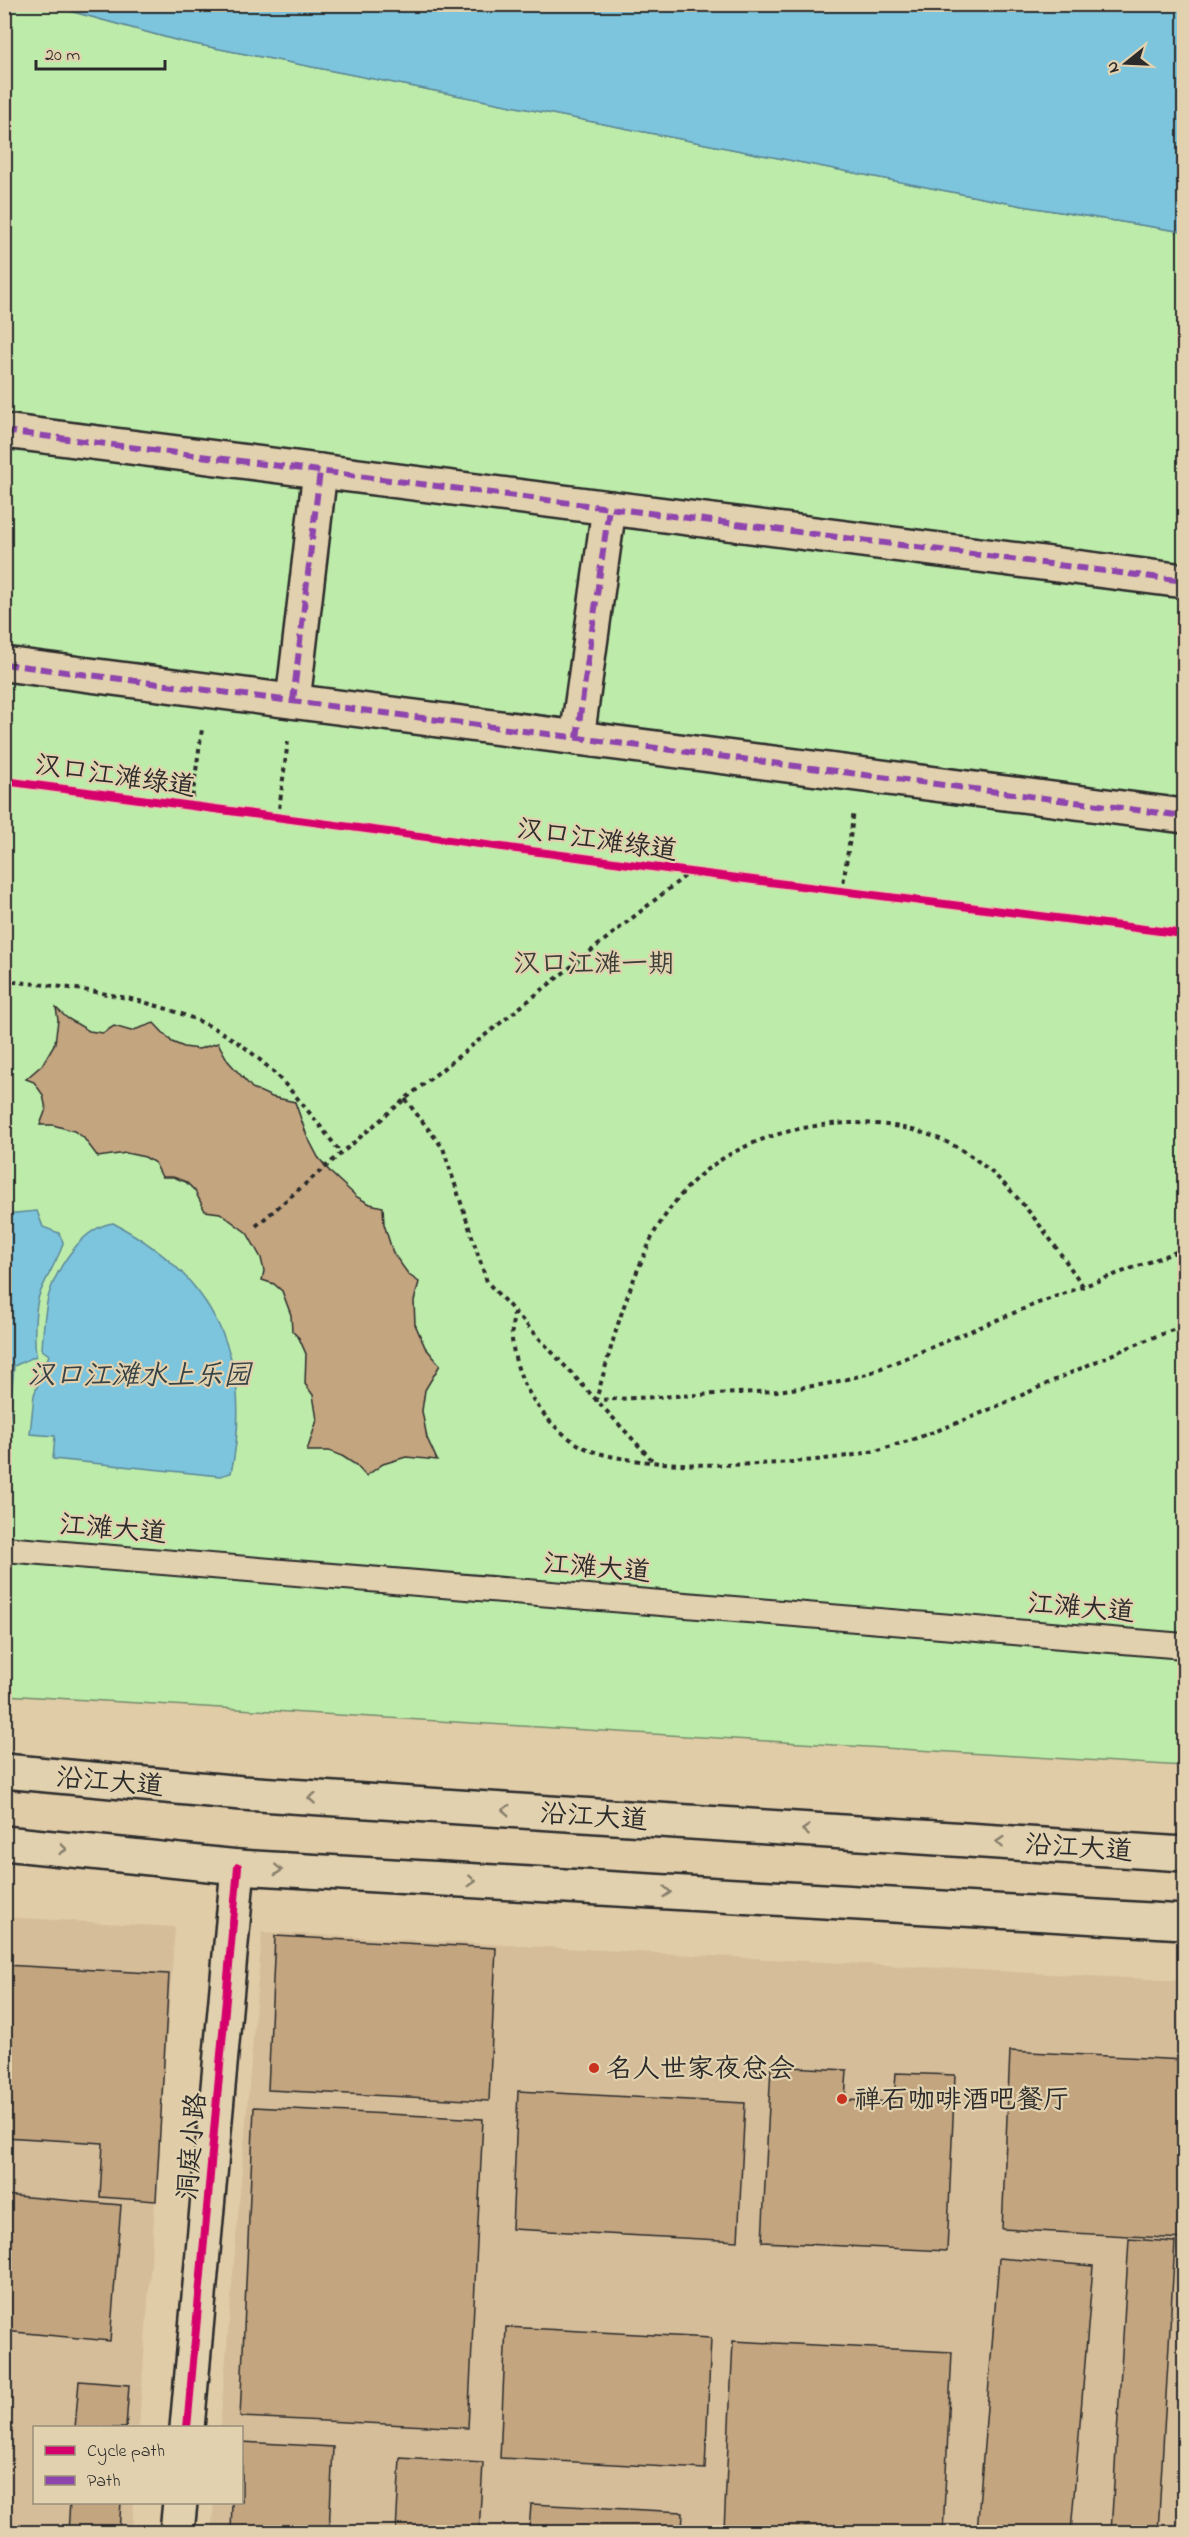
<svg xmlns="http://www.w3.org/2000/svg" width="1189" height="2537" font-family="'Indie Flower','LXGW WenKai TC',sans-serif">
  <rect width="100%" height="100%" fill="#e1cca8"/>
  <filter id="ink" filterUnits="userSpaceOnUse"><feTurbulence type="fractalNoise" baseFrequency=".0167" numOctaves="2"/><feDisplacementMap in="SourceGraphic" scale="12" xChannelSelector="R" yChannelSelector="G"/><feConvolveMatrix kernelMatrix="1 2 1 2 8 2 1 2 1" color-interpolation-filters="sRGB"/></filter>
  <g filter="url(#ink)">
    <g fill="#d5bd9a">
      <polygon points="4,1917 175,1927 139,2427 34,2428 34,2502 134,2503 132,2532 5,2532"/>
      <polygon points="262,1932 1184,1981 1184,2532 211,2532 214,2503 242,2502 242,2428 220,2427"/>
    </g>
    <polygon fill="#bdecaa" stroke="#748c6a" stroke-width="1.5" points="4,5 48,5 179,41 1023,206 1184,232 1184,1766 5,1695"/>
    <g fill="#7dc5dd" stroke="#5c8796" stroke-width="1.5">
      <polygon points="48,5 1184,5 1184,232 1023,206 179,41"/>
      <path d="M37,1211l6,16 16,6c1,3 3,6 4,9 1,8 -22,43 -25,57 -4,19 -4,37 -2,57l-22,10 -9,103v-255z"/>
      <path d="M113,1223c102,53 142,139 118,250l-11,3 -167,-17 2,-23 -25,-2 4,-39 15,-40 -7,-5c1,-19 2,-38 7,-56 9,-28 34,-67 64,-71z"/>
    </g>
    <g fill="#c3a580" stroke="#2b2b2b" stroke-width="1.5">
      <polygon points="56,1008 67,1018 89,1031 103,1033 114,1026 131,1031 154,1023 172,1042 184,1047 199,1049 218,1043 228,1061 252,1088 272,1097 295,1102 307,1136 318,1157 331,1173 357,1197 370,1204 383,1207 384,1224 393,1253 409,1275 419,1282 414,1301 415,1324 425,1347 440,1365 425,1390 422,1411 427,1438 437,1460 406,1457 383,1464 366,1476 356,1465 342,1456 329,1451 307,1451 317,1420 313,1395 305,1384 306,1354 299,1338 292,1331 291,1315 282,1291 274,1284 262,1280 264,1271 261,1258 247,1233 220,1213 205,1211 195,1191 186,1182 173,1177 162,1177 155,1163 145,1157 126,1153 98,1157 83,1137 74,1131 53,1125 40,1125 46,1109 43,1095 34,1082 26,1079 42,1065 55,1043 58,1020"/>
      <polygon points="275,1936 496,1948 489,2101 268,2090"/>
      <polygon points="4,1965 169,1974 156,2201 100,2197 103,2143 4,2137"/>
      <polygon points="1010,2051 1184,2060 1184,2239 1002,2229"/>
      <polygon points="771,2066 847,2070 845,2100 894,2102 896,2073 955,2075 947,2251 762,2242"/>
      <polygon points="518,2091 745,2103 738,2241 512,2229"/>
      <polygon points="254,2107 483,2119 468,2428 240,2417"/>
      <polygon points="4,2195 121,2205 110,2341 4,2331"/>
      <polygon points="1129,2239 1175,2242 1158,2532 1111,2532"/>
      <polygon points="999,2258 1093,2266 1071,2532 977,2532"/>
      <polygon points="506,2327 711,2338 705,2469 500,2458"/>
      <polygon points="733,2341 952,2352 943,2532 789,2532 724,2529"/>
      <polygon points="79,2381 129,2385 126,2428 75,2428"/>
      <polygon points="242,2442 333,2447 329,2532 231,2532 232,2502 242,2502"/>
      <polygon points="400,2458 483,2463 479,2532 396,2532"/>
      <polygon points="70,2502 121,2502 119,2532 68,2532"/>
      <polygon points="531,2504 683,2512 682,2532 529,2532"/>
    </g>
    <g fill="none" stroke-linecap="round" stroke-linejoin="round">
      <defs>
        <polyline id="service" points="4,1549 1184,1646"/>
        <g id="pedestrian">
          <polyline points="4,431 1184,581"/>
          <polyline points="4,664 1184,816"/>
          <polyline points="293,701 320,471"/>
          <polyline points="577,738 609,508"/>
        </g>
        <g id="tertiary">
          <polyline points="187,2428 238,1867"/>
          <polyline points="177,2532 180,2502"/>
        </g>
        <g id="primary">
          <polyline points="4,1771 242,1793 1184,1854"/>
          <polyline points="4,1843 238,1867 1184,1922"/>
        </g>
      </defs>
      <use href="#service" stroke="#2b2b2b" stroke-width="28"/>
      <use href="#pedestrian" stroke="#2b2b2b" stroke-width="38"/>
      <use href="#tertiary" stroke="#2b2b2b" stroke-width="38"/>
      <use href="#primary" stroke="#2b2b2b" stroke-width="38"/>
      <g stroke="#2b2b2b" stroke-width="4" stroke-dasharray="4.5 4.5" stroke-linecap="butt">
        <polyline points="191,806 202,729"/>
        <polyline points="278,817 288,741"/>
        <polyline points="842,891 854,811"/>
        <path d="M4,981c73,6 169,18 230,59 43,28 76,73 107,113"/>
        <polyline points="405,1099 443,1148 487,1282 652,1460"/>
        <polyline points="256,1226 405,1099 690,872"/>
        <path d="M1083,1286c-33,-47 -64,-96 -112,-130 -72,-50 -188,-40 -258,9 -22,15 -40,38 -54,60 -7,10 -11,22 -16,33 -21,45 -33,94 -47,142l181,-9 50,-7 40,-10 166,-69 151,-56"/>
        <path d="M514,1312c-1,9 -3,18 -2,27 3,42 32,86 69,107 52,29 242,20 301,3 105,-30 199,-87 302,-123"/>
      </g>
      <use href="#service" stroke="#e2d1ae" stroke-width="24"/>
      <use href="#pedestrian" stroke="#e2d1ae" stroke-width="33"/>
      <use href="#tertiary" stroke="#e2d1ae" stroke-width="33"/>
      <use href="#primary" stroke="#e2d1ae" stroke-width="33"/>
      <g stroke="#8e44ad" stroke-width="6" stroke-dasharray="12 6" stroke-linecap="butt">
        <polyline points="4,431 1184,581"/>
        <polyline points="4,664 1184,816"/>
        <polyline points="293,701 320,471"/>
        <polyline points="577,738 609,508"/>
      </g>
      <defs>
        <g id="cycleway">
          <polyline points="4,781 690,872 1184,934"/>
          <polyline points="187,2428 238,1867"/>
        </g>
      </defs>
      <use href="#cycleway" stroke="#e2d1ae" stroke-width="11"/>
      <use href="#cycleway" stroke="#d6006c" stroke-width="8"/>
    </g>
    <defs><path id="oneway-chevron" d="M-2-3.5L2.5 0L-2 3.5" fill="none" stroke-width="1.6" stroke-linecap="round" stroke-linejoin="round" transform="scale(1.5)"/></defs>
    <g stroke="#867e6c">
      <use href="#oneway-chevron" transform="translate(312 1798) rotate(-176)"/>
      <use href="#oneway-chevron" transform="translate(506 1810) rotate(-176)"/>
      <use href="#oneway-chevron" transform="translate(806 1830) rotate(-176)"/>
      <use href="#oneway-chevron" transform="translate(1000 1842) rotate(-176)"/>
      <use href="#oneway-chevron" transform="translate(63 1849) rotate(6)"/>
      <use href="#oneway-chevron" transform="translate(278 1870) rotate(3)"/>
      <use href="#oneway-chevron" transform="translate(472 1881) rotate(3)"/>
      <use href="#oneway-chevron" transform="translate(667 1892) rotate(3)"/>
    </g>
  </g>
  <g fill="#c8321e" stroke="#e2d1ae" stroke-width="2">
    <circle cx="594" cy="2068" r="6"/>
    <circle cx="842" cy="2099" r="6"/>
  </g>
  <g text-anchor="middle" stroke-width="4.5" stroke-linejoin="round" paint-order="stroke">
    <g font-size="27" fill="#2b2b2b" stroke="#e2d1ae">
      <text transform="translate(115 775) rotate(8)" y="9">汉口江滩绿道</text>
      <text transform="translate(597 839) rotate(8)" y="9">汉口江滩绿道</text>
      <text transform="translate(113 1528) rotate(5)" y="9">江滩大道</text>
      <text transform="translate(597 1567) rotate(5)" y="9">江滩大道</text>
      <text transform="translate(1081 1607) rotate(5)" y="9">江滩大道</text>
      <text transform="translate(110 1781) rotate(5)" y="9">沿江大道</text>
      <text transform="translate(594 1816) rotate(4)" y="9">沿江大道</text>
      <text transform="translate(1079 1847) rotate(4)" y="9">沿江大道</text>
      <text transform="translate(191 2146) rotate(-85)" y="9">洞庭小路</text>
    </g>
    <g font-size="27" fill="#3a3e38" stroke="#e2d1ae">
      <text x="594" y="972">汉口江滩一期</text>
    </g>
    <g font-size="27" fill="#2b2b2b" stroke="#e2d1ae" text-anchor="start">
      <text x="606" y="2077">名人世家夜总会</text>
      <text x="854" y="2108">禅石咖啡酒吧餐厅</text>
    </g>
    <g font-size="28" font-style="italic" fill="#374246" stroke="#e2d1ae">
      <text x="139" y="1384">汉口江滩水上乐园</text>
    </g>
  </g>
  <rect width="1189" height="2537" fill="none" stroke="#e2d1ae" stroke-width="24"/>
  <rect x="12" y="12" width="1165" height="2513" fill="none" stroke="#2b2b2b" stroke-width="2" filter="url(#ink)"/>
  <rect x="33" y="2426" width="210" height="78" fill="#e2d1ae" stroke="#998f7a" stroke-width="1.5"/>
  <rect x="45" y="2446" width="30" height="9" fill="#d6006c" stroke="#998f7a" stroke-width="1.5"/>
  <text x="87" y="2456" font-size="18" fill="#2b2b2b">Cycle path</text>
  <rect x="45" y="2476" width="30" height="9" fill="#8e44ad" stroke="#998f7a" stroke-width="1.5"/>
  <text x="87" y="2486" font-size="18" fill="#2b2b2b">Path</text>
  <g transform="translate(1126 63) rotate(252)" stroke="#e2d1ae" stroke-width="4.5" paint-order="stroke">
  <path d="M0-4.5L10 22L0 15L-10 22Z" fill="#2b2b2b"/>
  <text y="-9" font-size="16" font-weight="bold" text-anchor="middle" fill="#2b2b2b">N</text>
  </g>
  <path d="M36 60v9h129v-9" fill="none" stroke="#2b2b2b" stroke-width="3"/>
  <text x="45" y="60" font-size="18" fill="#2b2b2b" stroke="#e2d1ae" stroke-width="4.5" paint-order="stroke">20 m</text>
</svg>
